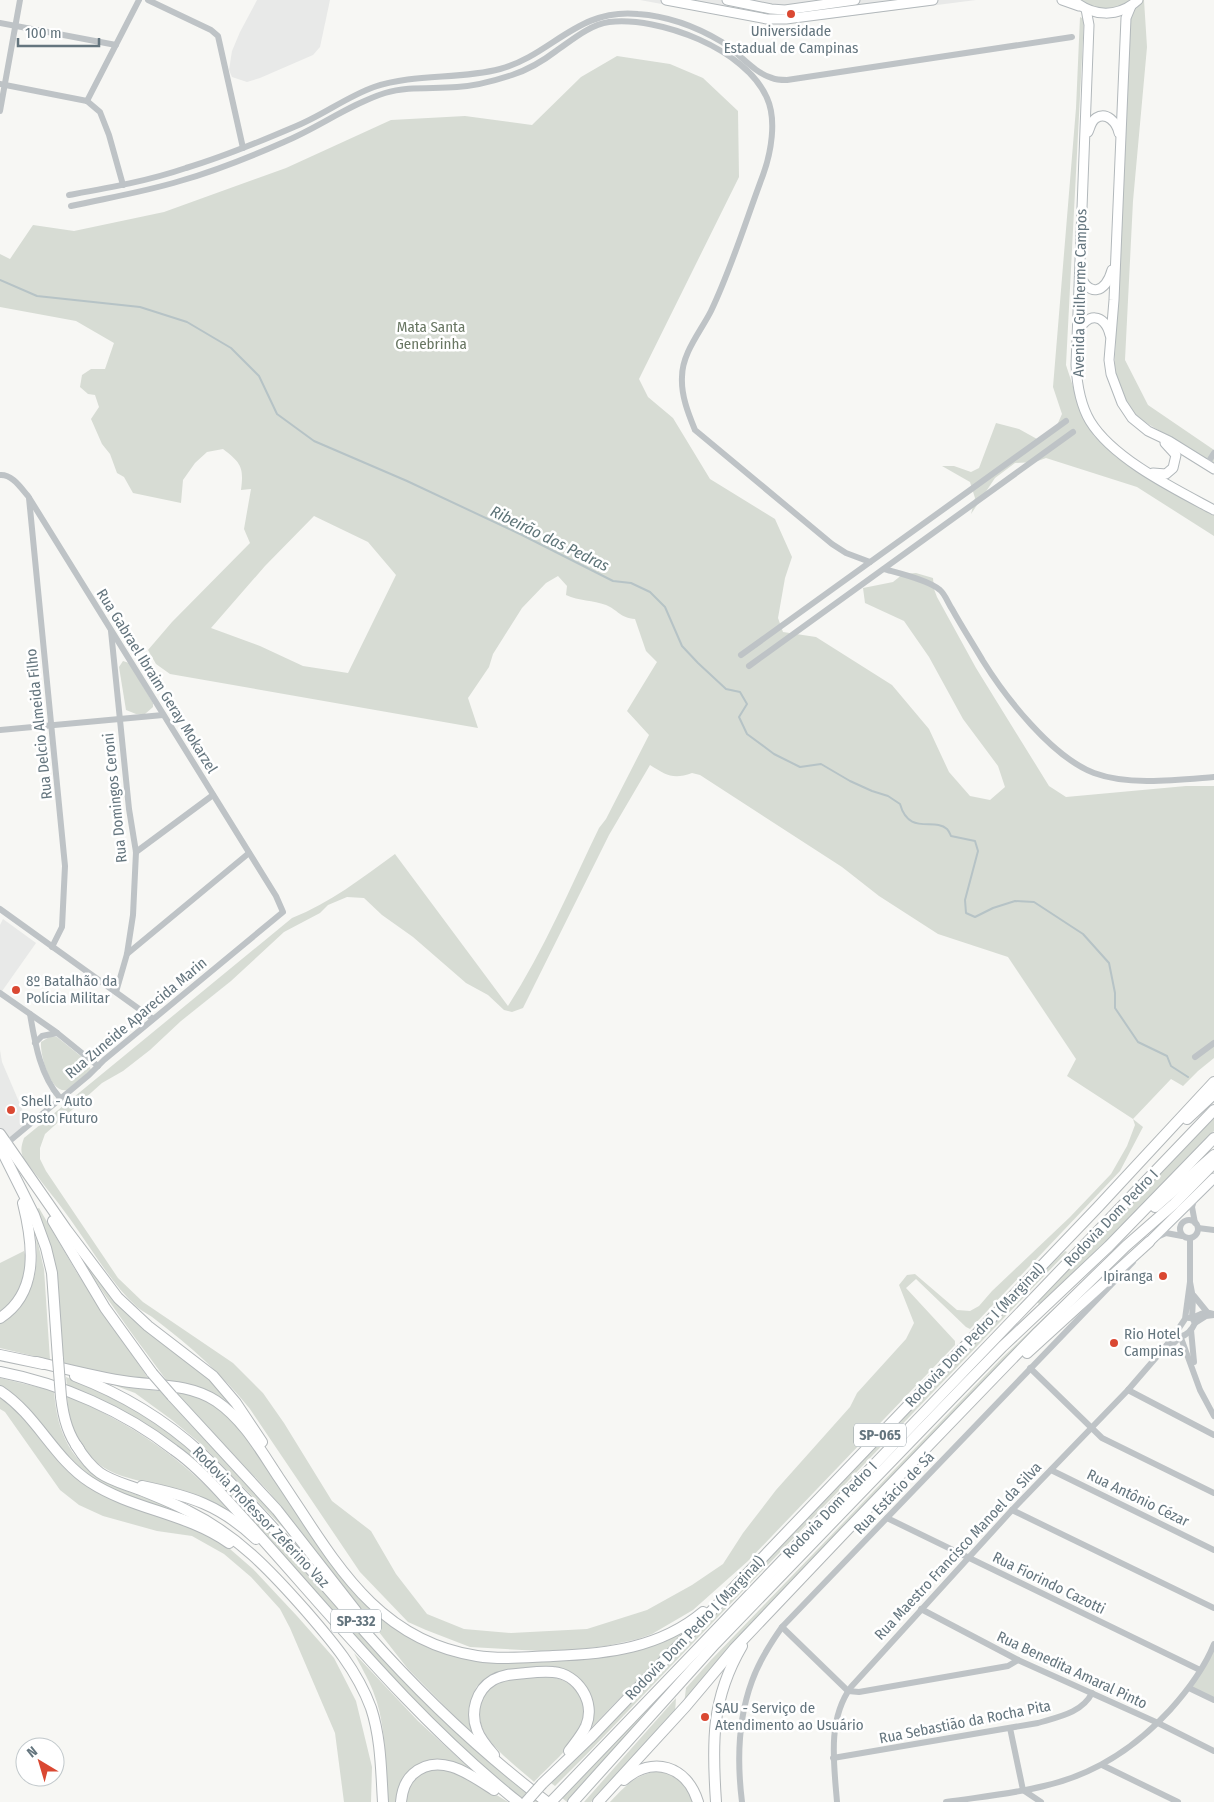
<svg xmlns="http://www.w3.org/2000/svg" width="1214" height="1802" font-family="'Fira Sans Condensed',sans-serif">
  <rect width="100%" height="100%" fill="#f7f7f4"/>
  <g fill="#e8e9e8">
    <polygon points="257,0 330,0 320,47 313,55 260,78 247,82 232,77 229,70 232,51 240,32"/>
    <polygon points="640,0 976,0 820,20 783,24 753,21"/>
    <polygon points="3,919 36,943 0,994 0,925"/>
    <polygon points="0,1050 2,1062 28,1123 6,1140 0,1130"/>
  </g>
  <g fill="#d7dcd4" fill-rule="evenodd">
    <path d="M1080,0h51c-16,12 -35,11 -51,0z"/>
    <polygon points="1141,0 1144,0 1147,47 1133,201 1125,360 1148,405 1214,450 1214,464 1140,419 1128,407 1114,378 1130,14"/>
    <polygon points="1080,17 1084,19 1066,365 1083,417 1094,436 1116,457 1214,515 1214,536 1137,487 1046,458 1035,462 1015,463 995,478 971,514 975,498 970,482 942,466 954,466 971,472 979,468 996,423 1019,429 1037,439 1054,432 1062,414 1053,387 1076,108"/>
    <path d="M617,56l53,8 33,14 35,33 1,66 -100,202 9,18 25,21 37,61 65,40 17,38 -7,21 -7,40 5,14 33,5 76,48 37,44 20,43 21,24 20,4 15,-13 -7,-21 -35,-47 -34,-62 -25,-36 -39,-18 -2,-15 30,-6 10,-8 13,-1 17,5 1,11 3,8 39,71 73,118 17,11 120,-11h28v272l-16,13 -15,15 -12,-7 -38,40 10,8 -23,44 -150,158 -4,-2 -50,-48 -10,9 49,53v4l-207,216 -55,49 -41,24 -14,5 -32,7 -33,4 -32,1 -71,-4 -44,-17 -18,-8 -48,-50 -110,-163c-27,-34 -60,-63 -94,-89 -6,-5 -13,-8 -19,-13 -24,-22 -41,-51 -60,-78 -16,-24 -36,-47 -53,-70 -4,-8 -3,-12 0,-21l268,-220c38,-15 70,-40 103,-64l113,152c36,-56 62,-118 91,-178l7,-9 43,-84 -22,-24 30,-49 -11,-11 -11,-32c-15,-1 -17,-9 -29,-14 -13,-5 -27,-4 -40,-10l1,-9 -9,-10 -12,7 -24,25 -29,46 -4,13 -21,31 10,30 -308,-54 -14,-10 -8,-14 24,-28 78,-79 -6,-14 7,-40 -10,1c3,-23 0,-27 -18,-41l-16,3 -12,11 -12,17 -2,23 -48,-10 -9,-16 -7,-4 -7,-19 -8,-10 -11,-25 8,-12 -4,-12 -7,-1 -8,-7 2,-12 9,-6h14l9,-26 -38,-22 -76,-14v-53l10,5 23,-34 41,6 90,-19 122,-44 105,-48 74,-4 67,9 49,-48zM314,516l54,26 28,33 -48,98 -45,-7 -43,-20 -49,-18 54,-62zM650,765c16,10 23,15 42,8l8,2 142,92 37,29 59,38 70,23 68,102 -9,17 66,43 2,6 -8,21 -16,28 -41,43 -78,74 -13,15 -9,5 -13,-1 -42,-36 -8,1 -8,10 15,38 -8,16 -49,54 -7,14 -74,83 -33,43 -20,31 -31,21 -45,25 -60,19 -76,4 -47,-4 -37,-15 -31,-40 -25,-43 -39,-30 -48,-78 -21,-30 -30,-30 -90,-61 -25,-24 -72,-107 -6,-12v-11l5,-14 57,-51 21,-12 27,-21 31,-29 50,-40 53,-49 36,-19 8,-8 19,-8 17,1 18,17 31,22 53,46 22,12 16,15 8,2 11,-4 86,-173z"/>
    <polygon points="123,661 129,663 153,703 153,707 145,714 136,714 126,710 119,667"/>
    <path d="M51,1036l6,1 31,25 3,8 -24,20c-17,4 -27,-35 -26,-48z"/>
    <polygon points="1214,1116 1214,1131 1200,1145 1114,1234 1039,1304 1036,1301"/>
    <polygon points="39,1208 77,1273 150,1381 126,1378 64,1363 54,1264 34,1210"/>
    <path d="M36,1235l8,34 6,91 -50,-12v-26c34,-27 39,-44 36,-87z"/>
    <path d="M24,1251c7,22 -4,49 -24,62v-50z"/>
    <polygon points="1065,1251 1067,1252 586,1755 555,1786 551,1783 1013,1300"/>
    <path d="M78,1253l19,27 26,29 94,76 28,38 -53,-38 -25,-4c-31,-42 -62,-83 -89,-128z"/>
    <polygon points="1050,1312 1052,1313 684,1704 686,1688 711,1660 1002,1358"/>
    <polygon points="66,1377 115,1397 175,1435 206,1464 464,1739 539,1802 524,1802 457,1746 185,1455 67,1388"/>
    <path d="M0,1378l54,13c3,42 17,73 57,93 18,10 38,14 57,22 11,4 21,10 31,16 -41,-15 -93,-27 -125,-58 -26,-26 -40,-60 -74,-77z"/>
    <polygon points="103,1381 136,1388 160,1391 277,1518 301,1546 201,1444 172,1420 135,1393"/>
    <path d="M174,1391c33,7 40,12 64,35l121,170 92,58 142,3 91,-25 -97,100 4,-21 -20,-36 -82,2 -12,9 -3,6 -5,15 1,16 7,16 -69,-70 -139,-177z"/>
    <polygon points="0,1396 33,1426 58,1460 86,1486 141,1511 175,1521 209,1536 230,1549 253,1569 297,1616 334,1658 356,1701 372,1767 371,1802 344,1802 335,1733 290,1628 280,1609 251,1577 224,1554 192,1536 157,1531 103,1516 79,1505 60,1490 5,1412 0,1409"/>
    <path d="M67,1396c62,26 118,63 162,115 -16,-8 -34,-16 -51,-21 -18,-5 -38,-8 -56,-14 -37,-12 -53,-44 -55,-80z"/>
    <polygon points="1214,1648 1214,1700 1191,1689"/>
    <path d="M354,1653l64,68 51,47c-19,-8 -27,-10 -48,-5l-24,39h-10c-2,-36 0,-77 -14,-111 -5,-13 -13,-26 -19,-38z"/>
    <polygon points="683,1668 685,1670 567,1802 562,1798"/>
    <path d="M543,1676c37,3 53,28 33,61 -7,12 -31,33 -42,45 -22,-21 -64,-46 -53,-81 4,-12 13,-19 24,-23 12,-3 27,-2 38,-2z"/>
    <polygon points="676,1698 675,1713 595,1798 591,1802 584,1802"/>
    <path d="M437,1768l22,4 49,30h-104c8,-26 7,-25 33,-34z"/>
    <path d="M660,1771c18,4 27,15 33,31h-83c16,-17 26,-28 50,-31z"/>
  </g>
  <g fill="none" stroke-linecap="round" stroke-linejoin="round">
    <path stroke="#b6c3c6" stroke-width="2" d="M0,280l37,16 103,11 47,15 44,26 28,28 18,38 37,27 93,40 115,54 91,46 18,2 19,9 15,15 17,39 16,17 28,26 14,3 7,12 -8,13 8,17 27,20 26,13 21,-3 29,17 22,10 16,5 12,8c9,32 34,13 47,25 2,2 3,5 4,7l24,5 3,10 -13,49 1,13 9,4 18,-9 22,-7 19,1 49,32 26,29 6,30v15l23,34 29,14 4,10 17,11"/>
    <defs>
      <g id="major">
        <polyline points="666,0 767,19 786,19 933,0"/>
        <polyline points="727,0 771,9 785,10 855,0"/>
        <polyline points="1062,0 1079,6"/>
        <path d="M1073,0c20,17 45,18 65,0"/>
        <polyline points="1131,6 1126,18 1114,300 1109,360 1111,374 1122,403 1132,418 1148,431 1169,441 1214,469"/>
        <path d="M1086,9l3,16 -13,340c1,20 4,39 14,56 23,38 85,68 124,89"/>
        <path d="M1088,132c2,-4 3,-11 8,-14 11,-7 21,5 23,15"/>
        <path d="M1080,274c8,24 26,19 32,-4"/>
        <path d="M1078,333c8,-21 27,-20 32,2"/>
        <polyline points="1153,473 1166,474 1173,468 1176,455 1165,443"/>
        <polyline points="1149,1242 1214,1178"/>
      </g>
      <g id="highway">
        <polyline points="1187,1119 1214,1094"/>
        <polyline points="0,1134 66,1229 118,1298 148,1326 213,1376 236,1403 262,1442"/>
        <polyline points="0,1147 34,1215 46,1248 52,1273 58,1359"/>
        <polyline points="1155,1207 1214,1155"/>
        <polyline points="53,1221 105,1308 152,1373"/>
        <path d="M0,1318c40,-26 33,-75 23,-115"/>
        <polyline points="1027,1353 1149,1242"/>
        <polyline points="0,1355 43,1364"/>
        <path d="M37,1362c28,7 57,14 86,19 31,5 66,2 93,20 28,19 45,50 63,77 53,78 94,162 198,178 24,4 51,1 76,0 54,-2 107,-8 150,-44"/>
        <path d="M0,1372c62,12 124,39 174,78 20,14 37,32 53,50 95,103 181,214 291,302"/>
        <path d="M75,1376c47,18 89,43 126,77 17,16 33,34 50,51 40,42 78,86 116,130 55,62 114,118 180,168"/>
        <path d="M0,1391c37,24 54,68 90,91 43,28 97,31 139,61"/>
        <polyline points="172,1396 277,1510 356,1611"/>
        <path d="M61,1397c2,19 6,37 18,52"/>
        <path d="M76,1445c21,34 33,33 67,46 15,6 30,12 45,20 49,24 82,59 118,100 26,30 51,59 65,97 10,30 10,63 12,94"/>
        <path d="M142,1486c48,10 78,19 114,53"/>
        <path d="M494,1755c-6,-7 -14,-16 -17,-25 -7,-18 -1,-40 16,-50 10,-6 22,-6 33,-7 9,-1 18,-2 27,-1 25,2 43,30 33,54 -4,9 -11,17 -17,25"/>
        <path d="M624,1780c29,-25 63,-14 74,22"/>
        <polyline points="542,1784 590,1738 1098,1207 1214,1082"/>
        <path d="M401,1802c1,-11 4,-21 12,-28 26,-23 58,1 81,16"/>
        <polyline points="551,1802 1214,1110"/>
        <polyline points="573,1802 715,1644 962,1388 1002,1347 1109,1246 1214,1138"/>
        <polyline points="598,1802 686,1706 734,1649 846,1531 1038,1332 1126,1246 1174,1204 1214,1163"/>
        <path d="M716,1802c-4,-59 -5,-103 26,-156"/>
      </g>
    </defs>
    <use href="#major" stroke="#b2b8bb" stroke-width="11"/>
    <use href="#highway" stroke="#b2b7b9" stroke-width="12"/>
    <g stroke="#bec3c6" stroke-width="6">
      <polyline points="148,0 211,30 218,36 243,148"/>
      <polyline points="0,23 116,45"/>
      <polyline points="0,84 87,101"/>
      <polyline points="87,101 139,0"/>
      <polyline points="87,101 100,112 109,135 123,185"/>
      <polyline points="0,111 20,0"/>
      <path d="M69,195c39,-7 79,-14 117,-27 37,-11 73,-26 108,-41 28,-11 52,-30 80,-40 41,-14 85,-7 126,-18 52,-14 77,-61 138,-55 29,2 59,13 84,28 16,10 32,31 50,36 4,2 10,2 15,2l285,-43"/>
      <path d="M71,206c36,-8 73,-14 109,-25 35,-10 70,-24 104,-39 34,-14 66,-38 101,-49 23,-7 48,-4 72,-6 19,-1 37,-6 55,-12 15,-5 31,-14 44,-24 16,-11 33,-26 53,-29 50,-6 137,27 158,76 10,22 4,55 -4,77 -17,45 -31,92 -52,136 -10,20 -29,42 -29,66 -1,18 6,36 13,53l137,114 14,9 24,9"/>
      <polyline points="1207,464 1214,453"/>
      <path d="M0,475c12,-1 21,13 28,21l248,400 7,16 -179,148 -15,15 -83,69"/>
      <polyline points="29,498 65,866 62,927 52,947"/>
      <path d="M884,569c14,4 45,11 56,21 5,4 8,13 12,19 10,18 21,35 31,52 23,37 69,96 111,112 35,13 83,7 120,4"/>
      <polyline points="111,631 129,809 136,852 133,915 127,954 116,992"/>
      <polyline points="741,655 1066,421"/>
      <polyline points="749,666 1073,432"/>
      <polyline points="0,730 163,715"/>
      <polyline points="136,852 213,795"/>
      <polyline points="0,909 153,1019"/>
      <polyline points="127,954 249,853"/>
      <polyline points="0,993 56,1032 98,1066"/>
      <path d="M30,1014c5,29 10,61 30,84"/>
      <polyline points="35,1043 42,1036 57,1033"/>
      <polyline points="1195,1057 1214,1043"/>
      <polyline points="1195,1197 1192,1207 1195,1223"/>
      <circle cx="1189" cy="1229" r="9"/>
      <polyline points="1198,1228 1214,1230"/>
      <polyline points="1157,1237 1166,1233 1182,1236"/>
      <polyline points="1190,1238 1190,1282"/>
      <polyline points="1194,1296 1207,1312"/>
      <path d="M1189,1318c11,-1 11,-8 25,-4"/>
      <path d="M1192,1318l1,-20 -3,-16 -5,37 -8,12 3,6c7,-2 12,-7 15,-14l-3,-5"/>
      <polyline points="1195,1323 1206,1316 1214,1315"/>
      <polyline points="1191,1330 1194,1362"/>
      <polyline points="1177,1331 1166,1346 1174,1343 1180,1337"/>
      <polyline points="1181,1338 1200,1390 1214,1416"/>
      <polyline points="1030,1368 1102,1438 1214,1493"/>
      <polyline points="1128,1390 1214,1435"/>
      <polyline points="1051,1470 1214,1550"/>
      <polyline points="1012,1510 1214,1608"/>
      <polyline points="887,1518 1200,1670"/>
      <polyline points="921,1609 1018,1660 1158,1723 1214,1751"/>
      <polyline points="782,1627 848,1691 859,1692 1008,1666 1018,1660"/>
      <polyline points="1189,1688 1214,1700"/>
      <polyline points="1010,1728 1023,1790 1041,1802"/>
      <path d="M833,1758l205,-35c20,-6 44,-10 54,-30"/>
      <polyline points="1102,1765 1178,1802"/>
      <path d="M742,1802c-5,-40 -4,-83 10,-121 7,-20 18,-37 30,-54l351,-365"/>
      <path d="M837,1802c-3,-38 -10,-82 14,-115l161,-177 116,-120 38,-44"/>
      <path d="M946,1802c33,-5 66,-8 98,-16 49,-11 92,-39 126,-76 18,-20 34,-41 44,-66"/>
    </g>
    <use href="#major" stroke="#fff" stroke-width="9"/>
    <use href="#highway" stroke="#fff" stroke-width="10"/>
    <defs>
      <g id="highway-bridge">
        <polyline points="58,1359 61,1397"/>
        <polyline points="152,1373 172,1396"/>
        <polyline points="526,1802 542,1784"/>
      </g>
    </defs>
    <use href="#highway-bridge" stroke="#b2b7b9" stroke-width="12" stroke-linecap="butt"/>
    <use href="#highway-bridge" stroke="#fff" stroke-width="10"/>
  </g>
  <g fill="#da4832" stroke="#fff" stroke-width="2">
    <circle cx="791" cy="14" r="5"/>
    <circle cx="16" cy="990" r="5"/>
    <circle cx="11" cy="1110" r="5"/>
    <circle cx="1163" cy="1276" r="5"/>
    <circle cx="1114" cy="1343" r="5"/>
    <circle cx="705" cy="1717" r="5"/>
  </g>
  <g text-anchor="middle" stroke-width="5" stroke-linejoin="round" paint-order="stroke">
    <g fill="#fff" stroke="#929ea5" stroke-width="1">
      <rect x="854" y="1423.5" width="52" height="23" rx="4"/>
      <rect x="331" y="1609.5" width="50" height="23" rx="4"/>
    </g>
    <g font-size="14" font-weight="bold" fill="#64757e">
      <text x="880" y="1440">SP-065</text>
      <text x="356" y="1626">SP-332</text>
    </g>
    <g font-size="15" fill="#64757e" stroke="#fff" text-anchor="start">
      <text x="791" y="36" text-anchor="middle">Universidade<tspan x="791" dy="17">Estadual de Campinas</tspan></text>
      <text x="26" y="986">8º Batalhão da<tspan x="26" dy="17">Polícia Militar</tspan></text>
      <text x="21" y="1106">Shell - Auto<tspan x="21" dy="17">Posto Futuro</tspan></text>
      <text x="1153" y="1281" text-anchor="end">Ipiranga</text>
      <text x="1124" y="1339">Rio Hotel<tspan x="1124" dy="17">Campinas</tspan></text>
      <text x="715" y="1713">SAU - Serviço de<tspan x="715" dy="17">Atendimento ao Usuário</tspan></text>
    </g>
    <g font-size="15" fill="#64757e" stroke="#fff">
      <text transform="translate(1080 293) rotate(-89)" y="5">Avenida Guilherme Campos</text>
      <text transform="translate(157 681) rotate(58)" y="5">Rua Gabrael Ibraim Geray Mokarzel</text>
      <text transform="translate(39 724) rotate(-96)" y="5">Rua Delcio Almeida Filho</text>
      <text transform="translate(115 798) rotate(-96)" y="5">Rua Domingos Ceroni</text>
      <text transform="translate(136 1018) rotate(-40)" y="5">Rua Zuneide Aparecida Marin</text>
      <text transform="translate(1111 1218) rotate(-46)" y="5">Rodovia Dom Pedro I</text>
      <text transform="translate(975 1335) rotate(-46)" y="5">Rodovia Dom Pedro I (Marginal)</text>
      <text transform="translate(894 1493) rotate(-46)" y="5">Rua Estácio de Sá</text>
      <text transform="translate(1138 1498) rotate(26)" y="5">Rua Antônio Cézar</text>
      <text transform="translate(830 1510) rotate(-46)" y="5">Rodovia Dom Pedro I</text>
      <text transform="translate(261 1517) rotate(46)" y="5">Rodovia Professor Zeferino Vaz</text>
      <text transform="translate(958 1551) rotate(-47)" y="5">Rua Maestro Francisco Manoel da Silva</text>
      <text transform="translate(1049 1583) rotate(26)" y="5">Rua Fiorindo Cazotti</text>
      <text transform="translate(695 1628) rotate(-46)" y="5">Rodovia Dom Pedro I (Marginal)</text>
      <text transform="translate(1072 1670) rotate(25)" y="5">Rua Benedita Amaral Pinto</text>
      <text transform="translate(965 1722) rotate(-11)" y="5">Rua Sebastião da Rocha Pita</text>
    </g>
    <g font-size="15" fill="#687662" stroke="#fff">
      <text x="431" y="332">Mata Santa<tspan x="431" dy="17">Genebrinha</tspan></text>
    </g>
    <g font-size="16" font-style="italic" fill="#5e7478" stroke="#fff">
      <text transform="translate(550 538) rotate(26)" y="6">Ribeirão das Pedras</text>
    </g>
  </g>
  <g transform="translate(40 1762) rotate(322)"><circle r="24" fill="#ffffff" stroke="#c1c8cb"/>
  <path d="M0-4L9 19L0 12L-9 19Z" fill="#da4832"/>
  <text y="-8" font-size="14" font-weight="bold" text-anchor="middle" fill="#64757e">N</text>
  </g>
  <path d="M18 38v8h81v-8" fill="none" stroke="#64757e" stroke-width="2.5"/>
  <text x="25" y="38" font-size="15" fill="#64757e" stroke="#ffffff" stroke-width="4" paint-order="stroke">100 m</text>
</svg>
